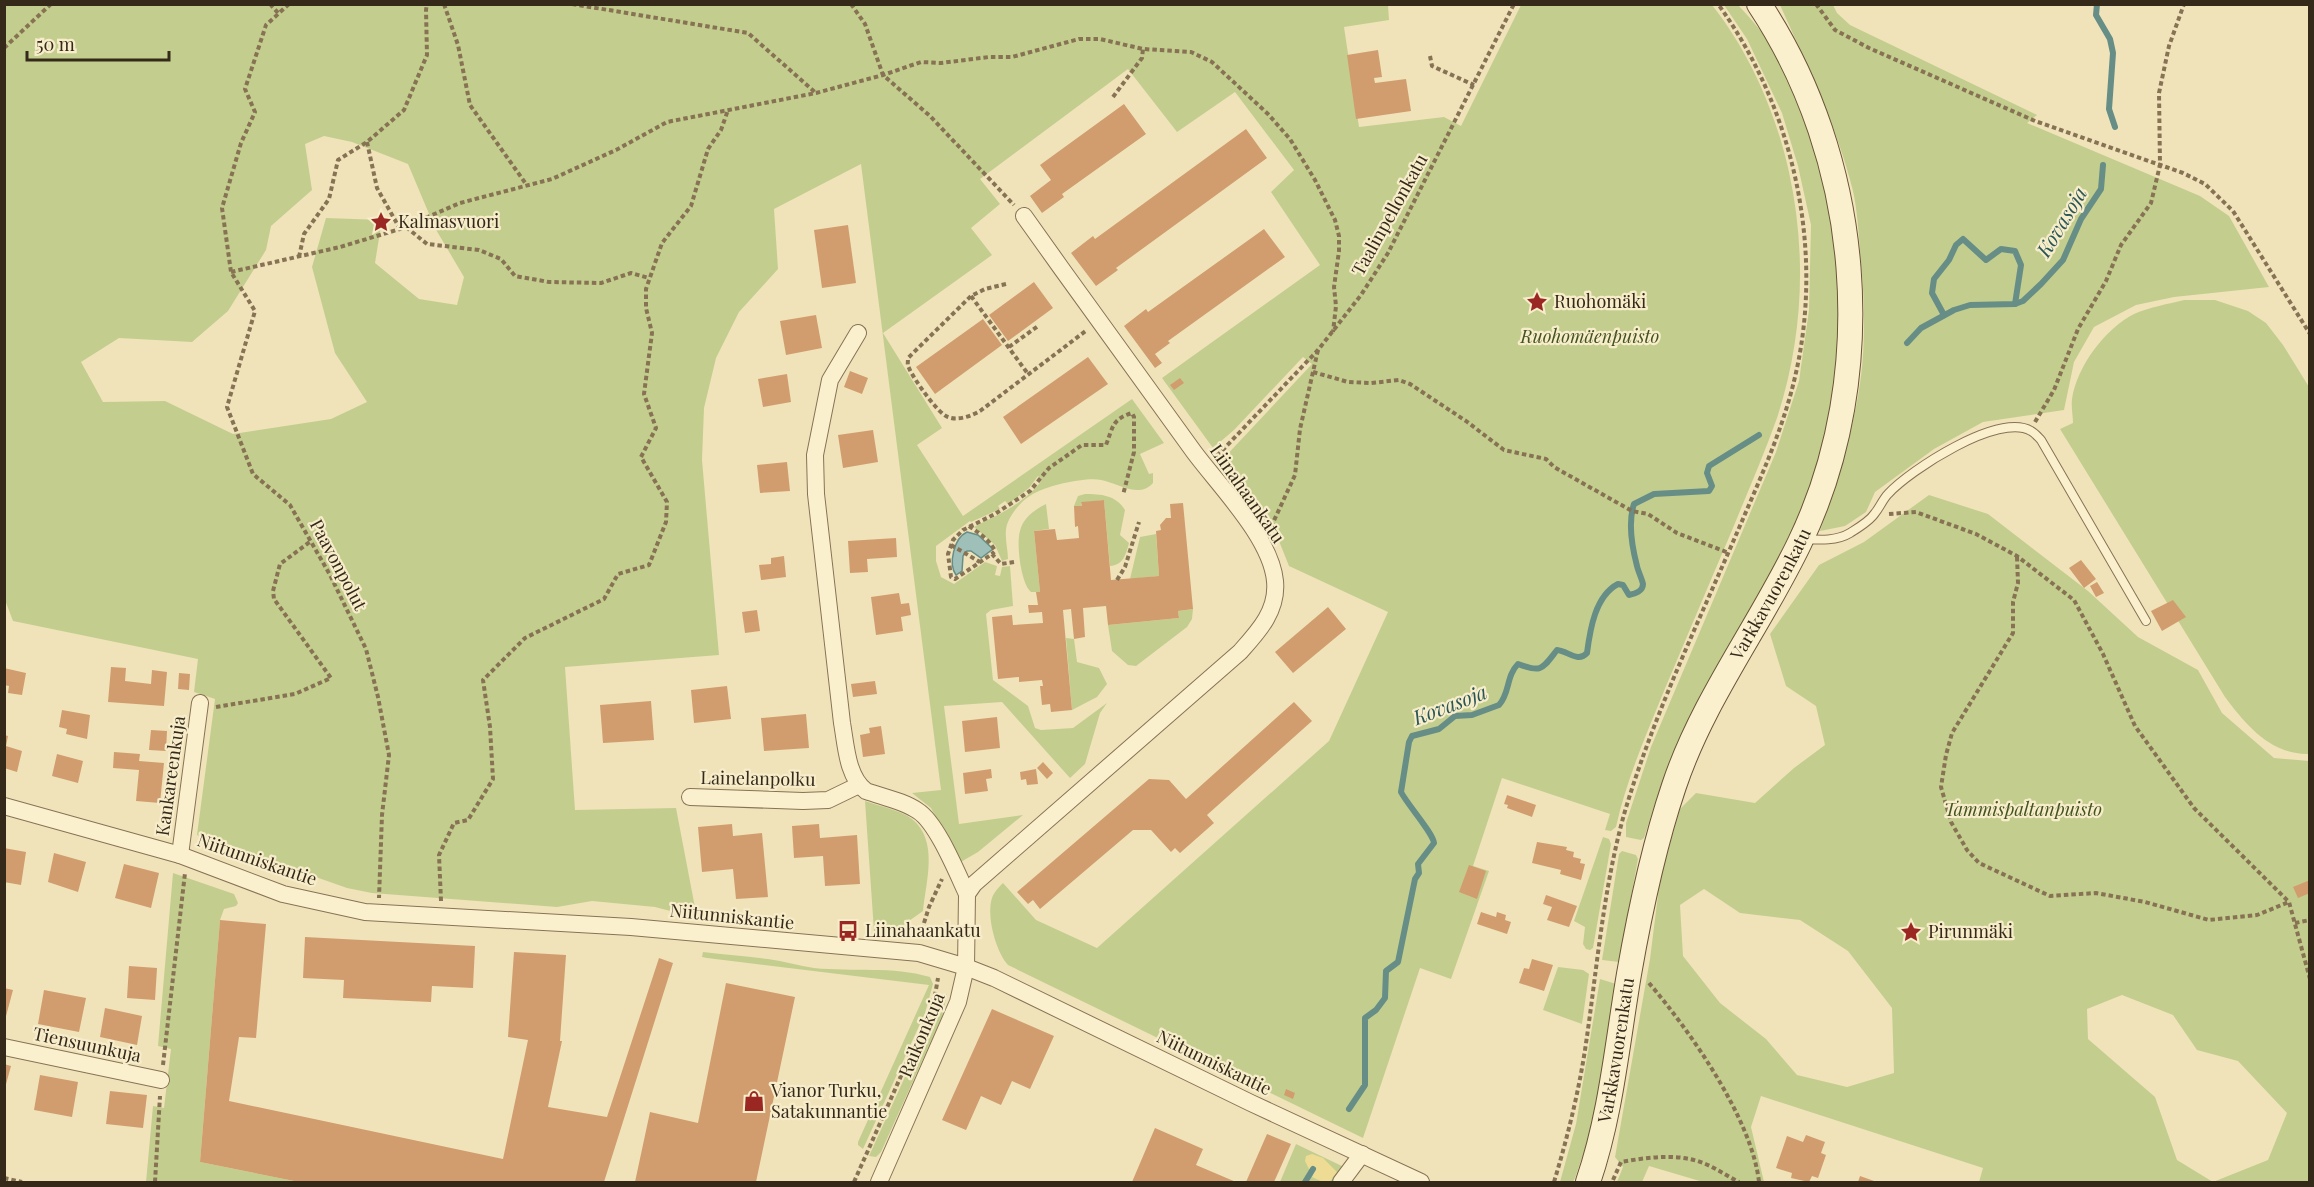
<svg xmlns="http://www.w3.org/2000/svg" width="2314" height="1187" font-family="'Playfair Display',serif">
  <rect width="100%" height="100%" fill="#f0e3ba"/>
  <g fill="#c3ce8e" fill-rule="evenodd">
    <path d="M5,5h1383l1,15 -45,7 15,100 85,-10 17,9 60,-121h191c38,48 64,108 77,167 18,82 14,167 -12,246 -13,37 -29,73 -44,110 -23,54 -46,108 -69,163 -18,44 -38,90 -48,136l-5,4 -6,-1 5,-16 -108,-36 -29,88 16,5 -38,108 -31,-11 -57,170 -355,-173c-12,-13 -22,-49 -16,-67 2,-6 7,-11 11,-15l33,37 61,28 232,-207 59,-129 -99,-46 -10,-25 -57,-81 90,-96 -9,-7 -69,73 -21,18 -51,-70 158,-113 -49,-73 23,-22 -59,-78 -58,40 -49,-63 -148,110 20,25 -29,24 21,27 -109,78 59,95 -25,17 46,71 169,-117 32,44 -24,11 9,20 4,-1v10c-14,16 -35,0 -52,-3 -15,-3 -50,5 -64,12 -12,5 -24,18 -29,30 -5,11 0,26 0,37l-6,2 -7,-16 -21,-18c25,-13 50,-23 68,-47l-4,-4 -9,12 -21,16 -3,-3 -7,5 2,3 -29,13 -1,-1 -34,25v15l5,16 13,7 31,-22 12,4 -2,9 5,1 2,-9 8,-1 3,40 -22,4 -5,4 7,66 35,26 7,22 6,2 32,-2 34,-25 -7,10 -15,51 -15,14 -68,-76 -58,4 15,118 64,-9 -45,37 -19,11 -28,-55 -19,-15 29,-3 -80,-626 -87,45 4,60 -39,43 -23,46 -12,50 -2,52 17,195 -154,12 10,143 101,-2 21,110 -42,-11 -63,-6 -35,6 -185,-14 -25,-5 -150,-53 18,-136 -21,-7 4,-33 -185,-38 -8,-21zM324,136l28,6 56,22 27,64 29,49 -7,28 -38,-6 -44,-36 7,-43 -56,-2 -14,49 23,86 32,49 -36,17 -98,15 -68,-33 -62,1 -22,-40 38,-24 73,4 36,-31 38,-61 5,-24 41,-36 -7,-46z"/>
    <path d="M1724,5h14c13,14 27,29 36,46 79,146 88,335 15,486 -31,65 -71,126 -104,191 -18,34 -29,73 -41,110l-3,2 -15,-3v-14l25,-76 125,-295 23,-71 10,-71 2,-85 -13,-59 -16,-53 -35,-74z"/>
    <path d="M1780,5h53l4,8 13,12 187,90 -10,8 173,73 29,20 40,71 -95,10 -38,8 -42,22 -20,35 -10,48 -81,12 -49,27 -59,43 -9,20 -21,14 -25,5c19,-57 39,-115 43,-176 2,-31 1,-61 -2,-91 -2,-24 -3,-50 -8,-73 -16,-65 -46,-126 -73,-186z"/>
    <path d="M2184,300h31l33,11 18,12 17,22 26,42v367c-38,1 -63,-29 -84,-57l-165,-268 13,-6c0,-7 -2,-16 -1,-24 5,-33 33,-70 62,-85 16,-7 34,-10 50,-14z"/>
    <path d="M1085,494c16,0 31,1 40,16l-5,25 9,8c-3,12 -6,22 -19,23l-6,-66 -23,3 1,3h-8l4,-10z"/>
    <path d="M1929,495l59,19 100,77 50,46 60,33 24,43 52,45 35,3v421h-330l4,-14 -222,-72 -10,31 13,55h-61l-54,-16 -7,16h-25l6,-15 -8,-10 35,-198 10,-80 20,-70 16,-16 59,10 39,-35 31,-23 -9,-39 -30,-20 -16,-52 49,-69 45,-23zM1704,889l36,24 60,7 48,31 44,57 2,65 -47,14 -50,-12 -31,-36 -46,-36 -37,-47 -3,-51zM2122,995l51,20 24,35 41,11 49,52 -19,47 -55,22 -36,-22 -22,-63 -67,-58 -1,-30z"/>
    <path d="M1046,504l3,25 -15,2 6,61h-9c-10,-8 -15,-48 -11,-61 3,-13 14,-21 26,-27z"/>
    <polygon points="1156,534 1159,576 1130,579 1140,537"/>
    <polygon points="1193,609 1192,619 1187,627 1136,666 1128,665 1112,651 1108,625 1179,618 1178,611"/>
    <polygon points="1066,638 1074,639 1077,662 1099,668 1107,684 1097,697 1072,710"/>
    <path d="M865,801c14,5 35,9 47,18 27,22 14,62 11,92l-31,22 -18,-2z"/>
    <polygon points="1603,837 1609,839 1611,844 1593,948 1590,950 1586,949 1583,944 1585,927 1574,921"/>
    <polygon points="1622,851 1636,855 1638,859 1619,962 1602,960 1619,854"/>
    <polygon points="173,873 234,894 238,903 236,906 224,909 220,920 200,1162 299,1182 146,1182 153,1106 164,1108 171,1049 158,1046"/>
    <path d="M703,952c22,3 44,4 65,7 16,2 31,7 46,9 40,4 78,-2 116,9l3,7 -8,29 -62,136 -5,-4v-3l71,-157 -222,-27 -5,-1z"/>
    <polygon points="1558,967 1583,970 1589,974 1582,1024 1543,1010"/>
    <polygon points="1600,979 1616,984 1601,1094 1591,1132 1575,1178 1573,1182 1560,1182 1576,1124"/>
    <polygon points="947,994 942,1017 881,1152 876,1157 869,1156 929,1024 939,995"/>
    <polygon points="1296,1144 1344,1167 1333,1182 1329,1182 1333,1178 1323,1182 1280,1182"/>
  </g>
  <polygon fill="#eedc95" points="1312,1154 1323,1158 1337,1172 1329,1182 1323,1182 1312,1177 1315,1170 1309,1169 1305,1161 1306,1156"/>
  <path fill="#9fc0b8" stroke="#678e86" stroke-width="1.5" d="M967,532l11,3 15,14 -12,9 -10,-7h-4l-4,5 -1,15 -6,4c-8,-11 -2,-37 11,-43z"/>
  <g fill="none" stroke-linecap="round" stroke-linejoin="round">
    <g stroke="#678e86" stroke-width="6">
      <polyline points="2097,4 2096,15 2110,39 2113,53 2109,109 2115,127"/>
      <polyline points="1944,315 1932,293 1934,279 1949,260 1956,245 1963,239 1986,260 2001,249 2015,251 2021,265 2015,304"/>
      <polyline points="1907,343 1921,328 1954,310 1970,305 2015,304 2023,301 2041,284 2063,260 2081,219 2101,189 2103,165"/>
      <path d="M1349,1109l16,-24v-67l11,-8 9,-12 1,-27 12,-9 17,-83 4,-6 -1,-9 16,-21c-1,-10 -27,-39 -33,-51l8,-50 3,-6 27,-7 16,-13 17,-1 27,-10c11,-12 7,-29 19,-41 24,9 24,5 39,-14 11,1 21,13 30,3 3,-23 8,-57 31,-69l5,1 6,10c6,-1 14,-4 14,-11 -1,-5 -5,-13 -6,-18 -5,-19 -9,-44 -3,-62l20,-10 55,-3 3,-5 -5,-13 2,-7 50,-31"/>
      <polyline points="1305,1182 1313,1169"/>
    </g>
  </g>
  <g fill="#d19d6e">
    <polygon points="1378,50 1382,77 1374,78 1375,83 1406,79 1411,111 1356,119 1347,55"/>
    <polygon points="1124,104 1146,134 1062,194 1064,197 1042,213 1030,196 1051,180 1040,165"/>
    <polygon points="1246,129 1267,158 1116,268 1118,270 1096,286 1071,253 1093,236 1095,239"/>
    <polygon points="848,225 856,283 822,288 814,230"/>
    <polygon points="1264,229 1285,257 1168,341 1170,343 1155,354 1162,363 1155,368 1124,326 1146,309 1148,312"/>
    <polygon points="1034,282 1053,308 1008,341 989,315"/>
    <polygon points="816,315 822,348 786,355 780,321"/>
    <polygon points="983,319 1002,345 935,394 916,367"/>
    <polygon points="1088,357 1108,384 1021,444 1003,417"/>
    <polygon points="850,371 868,378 862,394 844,387"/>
    <polygon points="787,374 791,402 763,407 758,379"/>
    <polygon points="1180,378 1184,383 1174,390 1170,385"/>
    <polygon points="873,430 878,462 843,468 838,435"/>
    <polygon points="787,462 790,491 760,493 757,465"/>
    <polygon points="1104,500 1111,580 1159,576 1156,531 1161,530 1160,525 1166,518 1171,518 1170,504 1183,503 1193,609 1178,611 1179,618 1108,625 1106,606 1083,608 1085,637 1074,639 1071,609 1063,610 1072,710 1051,712 1050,704 1042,705 1040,686 1043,686 1042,680 1019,682 1019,677 998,679 992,617 1012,615 1013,625 1043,623 1042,612 1029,613 1028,605 1038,605 1036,592 1040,592 1034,531 1055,529 1057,540 1079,538 1078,526 1075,527 1074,506 1082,506 1081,502"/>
    <polygon points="896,538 897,557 867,559 868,572 850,573 848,541"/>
    <polygon points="784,556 786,577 761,580 759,565 771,564 771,558"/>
    <polygon points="2081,560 2096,579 2084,588 2069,568"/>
    <polygon points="2097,582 2104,593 2096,597 2090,586"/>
    <polygon points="899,593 901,604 909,603 911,615 901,617 903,631 876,635 871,597"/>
    <polygon points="2173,600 2186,617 2162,631 2151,611"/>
    <polygon points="1328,607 1346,629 1293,673 1275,652"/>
    <polygon points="757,610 760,631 745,633 742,612"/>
    <polygon points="111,667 126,668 125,681 151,684 152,670 167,672 164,706 108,702"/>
    <polygon points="4,668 26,673 22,695 8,693 9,686 4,685"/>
    <polygon points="179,673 190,674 189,690 178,689"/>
    <polygon points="875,681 877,694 853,697 851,684"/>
    <polygon points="727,686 731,719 694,723 691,690"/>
    <polygon points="651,701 654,740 603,743 600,705"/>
    <polygon points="1294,702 1312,721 1207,815 1214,823 1180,853 1175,848 1171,852 1151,830 1133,830 1040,909 1033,900 1028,904 1017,892 1149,779 1169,780 1186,799"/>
    <polygon points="62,710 90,715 87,739 66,734 67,729 59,727"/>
    <polygon points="806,714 809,748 764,751 761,718"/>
    <polygon points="997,717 1000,748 965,752 962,721"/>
    <polygon points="881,726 885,754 863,757 860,735 870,733 869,728"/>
    <polygon points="151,730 167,731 166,751 149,750"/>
    <polygon points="4,735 8,736 6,746 22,751 17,772 4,768"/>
    <polygon points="114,752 140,754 139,761 164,763 160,803 136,801 139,770 113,768"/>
    <polygon points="57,754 83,761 78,783 52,776"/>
    <polygon points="1043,762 1053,773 1047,779 1037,768"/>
    <polygon points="991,769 992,778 986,779 988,791 965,794 963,773"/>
    <polygon points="1036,769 1038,784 1027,785 1026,779 1021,780 1020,772"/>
    <polygon points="1507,795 1536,805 1532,817 1507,808 1508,805 1504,804"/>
    <polygon points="732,824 733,836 762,833 768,897 736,899 733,869 702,872 698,827"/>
    <polygon points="819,824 820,838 857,835 860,884 825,886 823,856 794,858 792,826"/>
    <polygon points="1537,842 1567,847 1566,850 1574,852 1573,857 1581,859 1580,863 1585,864 1581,880 1560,874 1561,870 1532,863"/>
    <polygon points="4,848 26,852 21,885 4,882"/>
    <polygon points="54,853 86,862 78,892 48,882"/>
    <polygon points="124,864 159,873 151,908 115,898"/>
    <polygon points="1469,865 1486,871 1477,899 1459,892"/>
    <polygon points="2310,880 2310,893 2298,898 2293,887"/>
    <polygon points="1546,895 1577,906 1569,927 1547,920 1552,907 1543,904"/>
    <polygon points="1481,912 1496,917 1497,912 1506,915 1505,920 1511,922 1507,934 1477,924"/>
    <polygon points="220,920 266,924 256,1038 239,1037 229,1101 503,1159 528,1040 508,1037 514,952 566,955 560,1041 562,1041 548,1107 607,1117 659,958 673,963 604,1182 299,1182 200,1162"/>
    <polygon points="305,937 475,946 473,988 432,986 431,1002 343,998 344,980 303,978"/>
    <polygon points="1532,959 1553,965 1544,991 1519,983 1524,968 1529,969"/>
    <polygon points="129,966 157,968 155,1000 127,998"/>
    <polygon points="726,983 795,997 756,1182 635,1182 650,1112 698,1123"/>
    <polygon points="4,988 13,990 5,1020 4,1020"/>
    <polygon points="44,990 86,998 79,1032 38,1024"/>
    <polygon points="105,1008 142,1016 137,1045 100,1037"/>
    <polygon points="992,1009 1054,1036 1030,1089 1012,1081 1001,1105 981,1096 966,1130 942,1120"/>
    <polygon points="4,1064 11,1066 5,1088 4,1088"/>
    <polygon points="40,1075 78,1082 72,1117 34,1110"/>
    <polygon points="1286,1089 1295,1093 1293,1099 1284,1095"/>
    <polygon points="110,1091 147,1095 143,1128 106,1124"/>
    <polygon points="1155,1128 1203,1149 1196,1165 1236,1182 1132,1182"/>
    <polygon points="1267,1134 1291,1144 1274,1182 1246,1182"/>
    <polygon points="1806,1135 1825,1142 1821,1153 1826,1155 1818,1178 1812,1176 1809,1182 1791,1178 1792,1173 1776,1168 1787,1136 1803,1142"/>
    <polygon points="1860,1176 1877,1182 1858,1182"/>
  </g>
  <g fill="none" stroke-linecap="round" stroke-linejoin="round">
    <defs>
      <path id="lane" d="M1805,539c15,1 32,2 45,-6 8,-5 20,-12 25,-20 5,-6 8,-14 13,-19 22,-24 111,-82 143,-63 4,2 7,6 10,9l105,181"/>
      <g id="street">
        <path d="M858,333l-28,47 -15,75 1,39 26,229c4,22 5,54 24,68 17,6 38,10 52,20 19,12 39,62 49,83"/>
        <polyline points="690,797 803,801 828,800 859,785"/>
        <polyline points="4,806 180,855 283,894 365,912 631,927 919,953 966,967 994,978 1251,1103 1421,1182"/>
        <polyline points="180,855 200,703"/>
        <polyline points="4,1047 161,1080"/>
        <path d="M879,1182l79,-180 8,-35 1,-73 7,-10 266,-232c18,-20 38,-41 35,-71 -4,-43 -55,-94 -81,-129 -57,-79 -114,-157 -170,-236"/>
        <polyline points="1341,1182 1362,1154"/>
      </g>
      <g id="secondary">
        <path id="s1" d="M1588,1182c23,-67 29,-137 41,-208 11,-63 24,-126 45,-188 29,-87 87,-162 126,-244 81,-169 62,-383 -41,-538"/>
      </g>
    </defs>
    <use href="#lane" stroke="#877354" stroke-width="10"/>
    <use href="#street" stroke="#877354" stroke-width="18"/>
    <use href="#secondary" stroke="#695337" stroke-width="26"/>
    <g stroke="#877354" stroke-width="4" stroke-dasharray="4.5 3" stroke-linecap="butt">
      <polyline points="270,4 279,14"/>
      <polyline points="289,4 266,25 245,89 255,112 241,143 222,208 231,272 255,311 227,407 253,474 290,505 330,575 366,649 378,697 389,755 382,815 379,898"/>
      <polyline points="444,4 458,45 470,105 526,184"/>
      <polyline points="572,4 748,33 816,93"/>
      <polyline points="851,4 865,24 883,75 930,116 1014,205"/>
      <polyline points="1816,4 1835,30 1869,48 2035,121 2183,173 2205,184 2233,211 2310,334"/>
      <polyline points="4,48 51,4"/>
      <polyline points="1430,56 1432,66 1474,85"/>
      <polyline points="1113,97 1142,58 1143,49"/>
      <polyline points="367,142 377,188 400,229"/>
      <polyline points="406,227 427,244 479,250 501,259 515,276 549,282 601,283 631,273 649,278"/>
      <polyline points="299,257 304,234 329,199 338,160 367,142 404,110 427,55 426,10 427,4"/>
      <polyline points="231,272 340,247 400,229 460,203 552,179 616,150 667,122 816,93 883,75 921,62 941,63 989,57 1012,57 1079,39 1100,39 1143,49 1191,52 1212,62 1268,114 1290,139 1315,180 1335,220 1339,236 1339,251 1334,287 1336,306 1333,332"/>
      <path d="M1006,284l-21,5 -14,7 -63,62c0,5 -1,6 1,10 4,10 29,46 39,49 10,4 23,-1 32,-6l107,-81"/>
      <polyline points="971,296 1028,374"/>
      <polyline points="1009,347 1038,326"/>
      <polyline points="1313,372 1348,382 1371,383 1399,380 1410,384 1466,421 1504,450 1546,459 1554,467 1632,511 1648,514 1677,533 1729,553"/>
      <polyline points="2035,422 2054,390 2078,329 2106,281 2121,245 2151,203 2160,165 2159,93 2169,46 2184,4"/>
      <polyline points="1217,456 1318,350 1361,295 1388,253 1514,4"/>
      <polyline points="1889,514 1916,512 1976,534 2017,556 2074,600 2103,654 2135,726 2194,808 2289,902 2310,979"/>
      <path d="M969,526c10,7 21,14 26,25l-3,3"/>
      <polyline points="1271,527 1295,475 1300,429 1318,350"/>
      <polyline points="951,545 980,562"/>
      <polyline points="2017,557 2018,583 2013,602 2013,633 1952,733 1946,755 1941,787 1951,822 1967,850 1979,863 2050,896 2096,893 2145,902 2209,920 2257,915 2289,902"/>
      <path d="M1014,562l-13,2 -9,-10 -37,25 -4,-2 -3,-23 5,-14 10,-10 32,-16 35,-23 19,-23 33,-23h24c7,-18 6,-26 26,-32l2,4v35l-11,43"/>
      <polyline points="1117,580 1125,567 1139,522"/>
      <polyline points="216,707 295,694 331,678 274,599 273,591 280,564 311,541"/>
      <polyline points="441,901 439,855 454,823 468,820 493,779 490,727 483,680 525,638 604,599 618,574 649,565 666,522 667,502 641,457 656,428 644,394 652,333 646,308 646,289 662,243 691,206 708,149 721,130 728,110"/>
      <polyline points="924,923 929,907 942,879"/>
      <polyline points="2295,923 2310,920"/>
      <path d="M1649,983c41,48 103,136 110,199"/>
      <polyline points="163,1065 185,873"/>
      <polyline points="4,1178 22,1182"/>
      <path d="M1613,1180l8,-18c29,-5 61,-10 89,4 10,5 19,11 29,16"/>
      <polyline points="155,1182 160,1096"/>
      <polyline points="854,1182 928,1015 935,995 938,978"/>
      <path d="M1554,1182c13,-43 24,-87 31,-132 12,-80 18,-162 40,-239 29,-97 74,-190 114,-283 21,-49 44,-99 56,-151 30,-127 -1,-268 -77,-373"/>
    </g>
    <use href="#lane" stroke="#fbf0ce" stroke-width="8"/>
    <use href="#street" stroke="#fbf0ce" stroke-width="16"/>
    <use href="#secondary" stroke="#fbf0ce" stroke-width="24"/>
  </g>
  <defs>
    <symbol id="sight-bare" viewBox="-9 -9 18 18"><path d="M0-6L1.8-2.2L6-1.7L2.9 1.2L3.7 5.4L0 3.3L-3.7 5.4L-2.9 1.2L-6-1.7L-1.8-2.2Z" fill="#9a2721" stroke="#f7edca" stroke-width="2.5" paint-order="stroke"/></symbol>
    <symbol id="bus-bare" viewBox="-9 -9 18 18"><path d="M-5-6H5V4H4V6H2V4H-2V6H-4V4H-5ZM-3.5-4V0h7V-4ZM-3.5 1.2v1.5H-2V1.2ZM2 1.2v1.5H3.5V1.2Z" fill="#9a2721" stroke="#f7edca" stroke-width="2.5" paint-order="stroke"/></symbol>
    <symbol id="shop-bare" viewBox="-9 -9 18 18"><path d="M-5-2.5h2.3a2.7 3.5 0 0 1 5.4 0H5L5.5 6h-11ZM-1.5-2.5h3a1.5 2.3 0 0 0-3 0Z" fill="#9a2721" stroke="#f7edca" stroke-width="2.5" paint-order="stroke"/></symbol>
  </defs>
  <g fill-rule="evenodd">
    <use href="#sight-bare" x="366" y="207" width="30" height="30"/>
    <use href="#sight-bare" x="1522" y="287" width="30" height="30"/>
    <use href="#bus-bare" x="833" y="916" width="30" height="30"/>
    <use href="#sight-bare" x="1896" y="917" width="30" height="30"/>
    <use href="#shop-bare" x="739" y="1086" width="30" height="30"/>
  </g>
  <g text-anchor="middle" stroke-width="4.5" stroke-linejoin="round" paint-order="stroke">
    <g font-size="18" fill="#35291a" stroke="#f7edca">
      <text transform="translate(1390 215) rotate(-61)" y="6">Taalinpellonkatu</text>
      <text transform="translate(1247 494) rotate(55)" y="6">Liinahaankatu</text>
      <text transform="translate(338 565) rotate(62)" y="6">Paavonpolut</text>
      <text dy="6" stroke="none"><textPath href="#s1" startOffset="621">Varkkavuorenkatu</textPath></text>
      <text transform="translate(171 776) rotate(-82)" y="6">Kankareenkuja</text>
      <text transform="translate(758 779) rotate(1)" y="6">Lainelanpolku</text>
      <text transform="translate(257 860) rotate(19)" y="6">Niitunniskantie</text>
      <text transform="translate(732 917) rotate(6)" y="6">Niitunniskantie</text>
      <text transform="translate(922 1035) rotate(-67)" y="6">Raikonkuja</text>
      <text transform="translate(87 1045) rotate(12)" y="6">Tiensuunkuja</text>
      <text dy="6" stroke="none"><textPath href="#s1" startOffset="135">Varkkavuorenkatu</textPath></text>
      <text transform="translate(1214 1063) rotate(26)" y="6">Niitunniskantie</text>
    </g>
    <g font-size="18" fill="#35291a" stroke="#f7edca" text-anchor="start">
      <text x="398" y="228">Kalmasvuori</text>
      <text x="1554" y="308">Ruohomäki</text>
      <text x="865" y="937">Liinahaankatu</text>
      <text x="1928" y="938">Pirunmäki</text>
      <text x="771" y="1097">Vianor Turku,<tspan x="771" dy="21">Satakunnantie</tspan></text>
    </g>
    <g font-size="18" font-style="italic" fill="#43531f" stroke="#f7edca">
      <text x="1590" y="343">Ruohomäenpuisto</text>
      <text x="2023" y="816">Tammispaltanpuisto</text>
    </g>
    <g font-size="20" font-style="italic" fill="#285656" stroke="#f7edca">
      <text transform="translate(2062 222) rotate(-59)" y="7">Kovasoja</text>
      <text transform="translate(1450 705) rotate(-21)" y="7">Kovasoja</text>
    </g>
  </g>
  <rect width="2314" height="1187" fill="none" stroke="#35291a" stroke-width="12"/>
  <path d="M27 51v9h142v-9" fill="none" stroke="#35291a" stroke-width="3"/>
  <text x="36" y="51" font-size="18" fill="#35291a" stroke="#f7edca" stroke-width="4.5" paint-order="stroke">50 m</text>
</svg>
